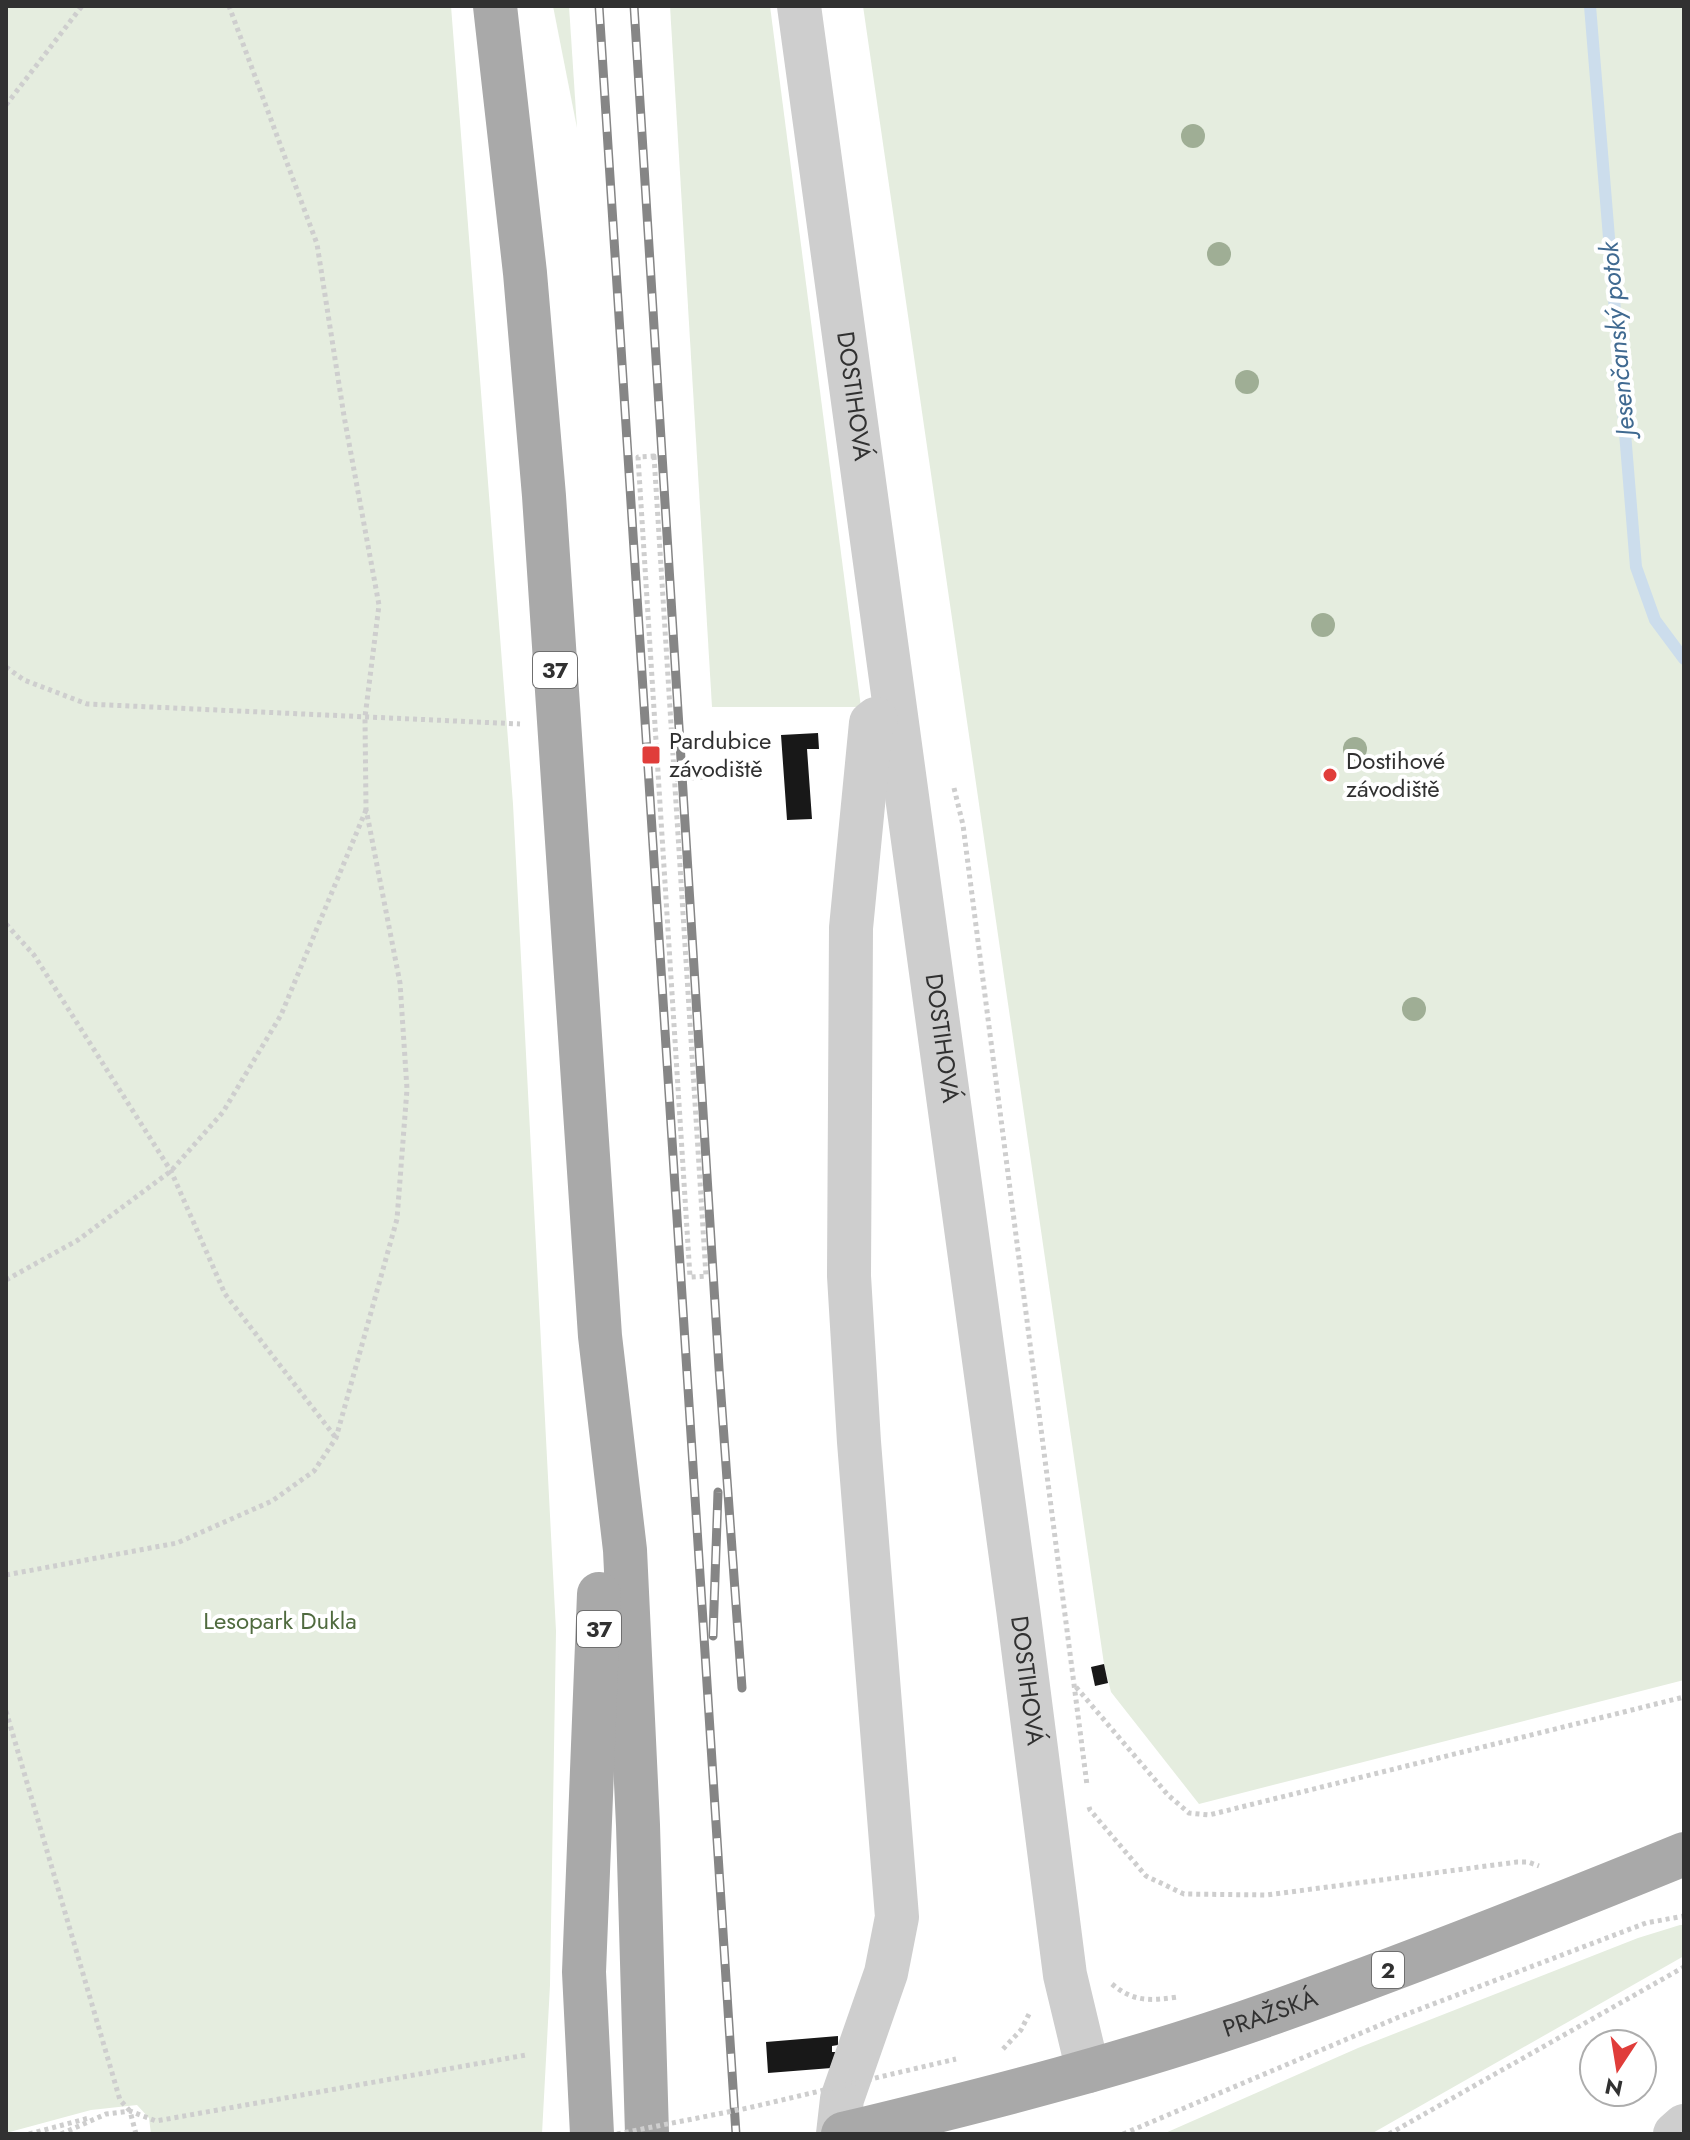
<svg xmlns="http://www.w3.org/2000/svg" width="1690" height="2140" font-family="Jost,sans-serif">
  <rect width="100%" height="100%" fill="#fff"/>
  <g fill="#e5eddf">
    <polygon points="6,6 451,6 513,804 556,1631 550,1985 542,2134 151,2134 149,2118 137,2105 91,2110 6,2133"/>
    <polygon points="553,6 569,6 577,128"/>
    <polygon points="670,6 770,6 861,707 712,707"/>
    <polygon points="863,6 1684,6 1684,1680 1199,1804 1111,1692 1104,1664"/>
    <polygon points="1680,1925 1684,1925 1684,1956 1371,2134 1163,2134 1358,2048 1638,1938"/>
  </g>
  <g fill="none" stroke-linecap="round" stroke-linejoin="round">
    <polyline stroke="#ccddec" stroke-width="12" points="1590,6 1636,567 1655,620 1684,659"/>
  </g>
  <g fill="#181818">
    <polygon points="818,733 819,749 807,749 812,819 787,820 781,735"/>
    <polygon points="1104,1664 1108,1683 1095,1686 1091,1667"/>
    <polygon points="838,2036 838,2045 832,2046 832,2052 843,2052 844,2067 768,2073 766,2042"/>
  </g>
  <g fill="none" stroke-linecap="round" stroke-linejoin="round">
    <g stroke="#cecece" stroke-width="5" stroke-dasharray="4 4" stroke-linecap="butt">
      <polyline points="6,105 82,6"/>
      <polygon points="654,456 706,1276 690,1277 638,457"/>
      <polyline points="6,667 24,680 87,704 520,724"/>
      <polyline points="675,779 748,774"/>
      <polyline points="954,788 963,825 1087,1785"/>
      <polyline points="6,924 34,955 171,1171 225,1294 336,1438"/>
      <polyline points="6,1280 78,1240 171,1171 223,1112 281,1015 366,810"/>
      <polyline points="6,1575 177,1543 272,1501 314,1471 336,1438 397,1219 407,1089 400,983 366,809 365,717 379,605 344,416 317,244 229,6"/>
      <polyline points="1076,1687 1168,1795 1189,1813 1209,1815 1684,1697"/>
      <polyline points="6,1711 120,2100 130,2111 136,2134"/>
      <polyline points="1089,1807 1090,1810 1146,1876 1184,1894 1267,1895 1517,1862 1528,1862 1539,1866"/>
      <path d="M1112,1984c21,18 39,17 65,13"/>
      <polyline points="1003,2049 1021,2030 1030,2012"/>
      <polyline points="29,2134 89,2118"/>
      <polyline points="61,2134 106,2114 130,2111 156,2121 526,2055"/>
      <polyline points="1123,2134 1399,2017 1646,1923 1684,1916"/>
      <polyline points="1389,2134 1684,1967"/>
    </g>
    <g stroke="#cecece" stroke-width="44">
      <path id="s1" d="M799,6c93,656 183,1312 266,1969l23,96"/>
      <polyline points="838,2134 842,2099 886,1973 897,1917 859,1442 849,1276 851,928 871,723 876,719"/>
      <polyline points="1675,2134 1684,2126"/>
    </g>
    <g stroke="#a9a9a9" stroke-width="44">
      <polyline points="495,6 525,273 544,496 600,1336 625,1550 638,1825 647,2134"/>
      <polyline points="592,2134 584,1972 599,1594"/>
      <path id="s2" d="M843,2134c146,-35 291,-72 432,-122 138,-49 274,-103 409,-158"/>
    </g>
    <defs>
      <g id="rail">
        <polyline points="599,6 736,2134"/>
        <polyline points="634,6 719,1368 742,1688"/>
        <polyline points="713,1636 718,1492"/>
      </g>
    </defs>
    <use href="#rail" stroke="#868686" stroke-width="9"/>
    <use href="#rail" stroke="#fff" stroke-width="6" stroke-dasharray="18" stroke-linecap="butt"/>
    <polyline stroke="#cecece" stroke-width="5" stroke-dasharray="4 4" stroke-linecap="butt" points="617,2134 748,2108 956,2059"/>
  </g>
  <g fill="#9fae95">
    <circle cx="1193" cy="136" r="12"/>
    <circle cx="1219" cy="254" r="12"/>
    <circle cx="1247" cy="382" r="12"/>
    <circle cx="1323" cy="625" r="12"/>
    <circle cx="1355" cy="749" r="12"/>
    <circle cx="1414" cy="1009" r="12"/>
  </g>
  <g fill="#e03d3a" stroke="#fff" stroke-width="3">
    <rect x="641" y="745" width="20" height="20" rx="4"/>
    <circle cx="1330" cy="775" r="8"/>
  </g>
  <g text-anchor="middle" stroke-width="8" stroke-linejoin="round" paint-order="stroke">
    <g fill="#fff" stroke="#6f6f6f" stroke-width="2">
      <rect x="533" y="652" width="44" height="36" rx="6"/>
      <rect x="577" y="1611" width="44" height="36" rx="6"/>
      <rect x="1372" y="1952" width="32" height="36" rx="6"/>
    </g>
    <g font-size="22" font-weight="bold" fill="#313131">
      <text x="555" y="678">37</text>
      <text x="599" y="1637">37</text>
      <text x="1388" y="1978">2</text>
    </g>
    <g font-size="24" fill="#313131" stroke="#fff">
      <text dy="8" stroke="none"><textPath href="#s1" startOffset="394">DOSTIHOVÁ</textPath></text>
      <text dy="8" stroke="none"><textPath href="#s1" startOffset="1042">DOSTIHOVÁ</textPath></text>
      <text dy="8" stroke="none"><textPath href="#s1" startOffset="1690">DOSTIHOVÁ</textPath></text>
      <text dy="8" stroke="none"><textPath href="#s2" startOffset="444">PRAŽSKÁ</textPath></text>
    </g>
    <g font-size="24" fill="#313131" stroke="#fff" text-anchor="start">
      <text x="669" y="749">Pardubice<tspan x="669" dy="28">závodiště</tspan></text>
      <text x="1346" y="769">Dostihové<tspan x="1346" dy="28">závodiště</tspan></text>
    </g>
    <g font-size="24" fill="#506b3f" stroke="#fff">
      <text x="280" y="1629">Lesopark Dukla</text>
    </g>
    <g font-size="26" font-style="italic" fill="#406a91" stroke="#fff">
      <text transform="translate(1617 339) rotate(-95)" y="9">Jesenčanský potok</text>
    </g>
  </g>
  <rect width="1690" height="2140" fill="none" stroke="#313131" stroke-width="16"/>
  <g transform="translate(1618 2068) rotate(192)"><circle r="38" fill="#ffffff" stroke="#adadad" stroke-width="2"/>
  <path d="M0-6L14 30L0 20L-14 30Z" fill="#e03d3a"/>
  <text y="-12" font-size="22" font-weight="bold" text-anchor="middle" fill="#313131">N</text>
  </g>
</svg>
